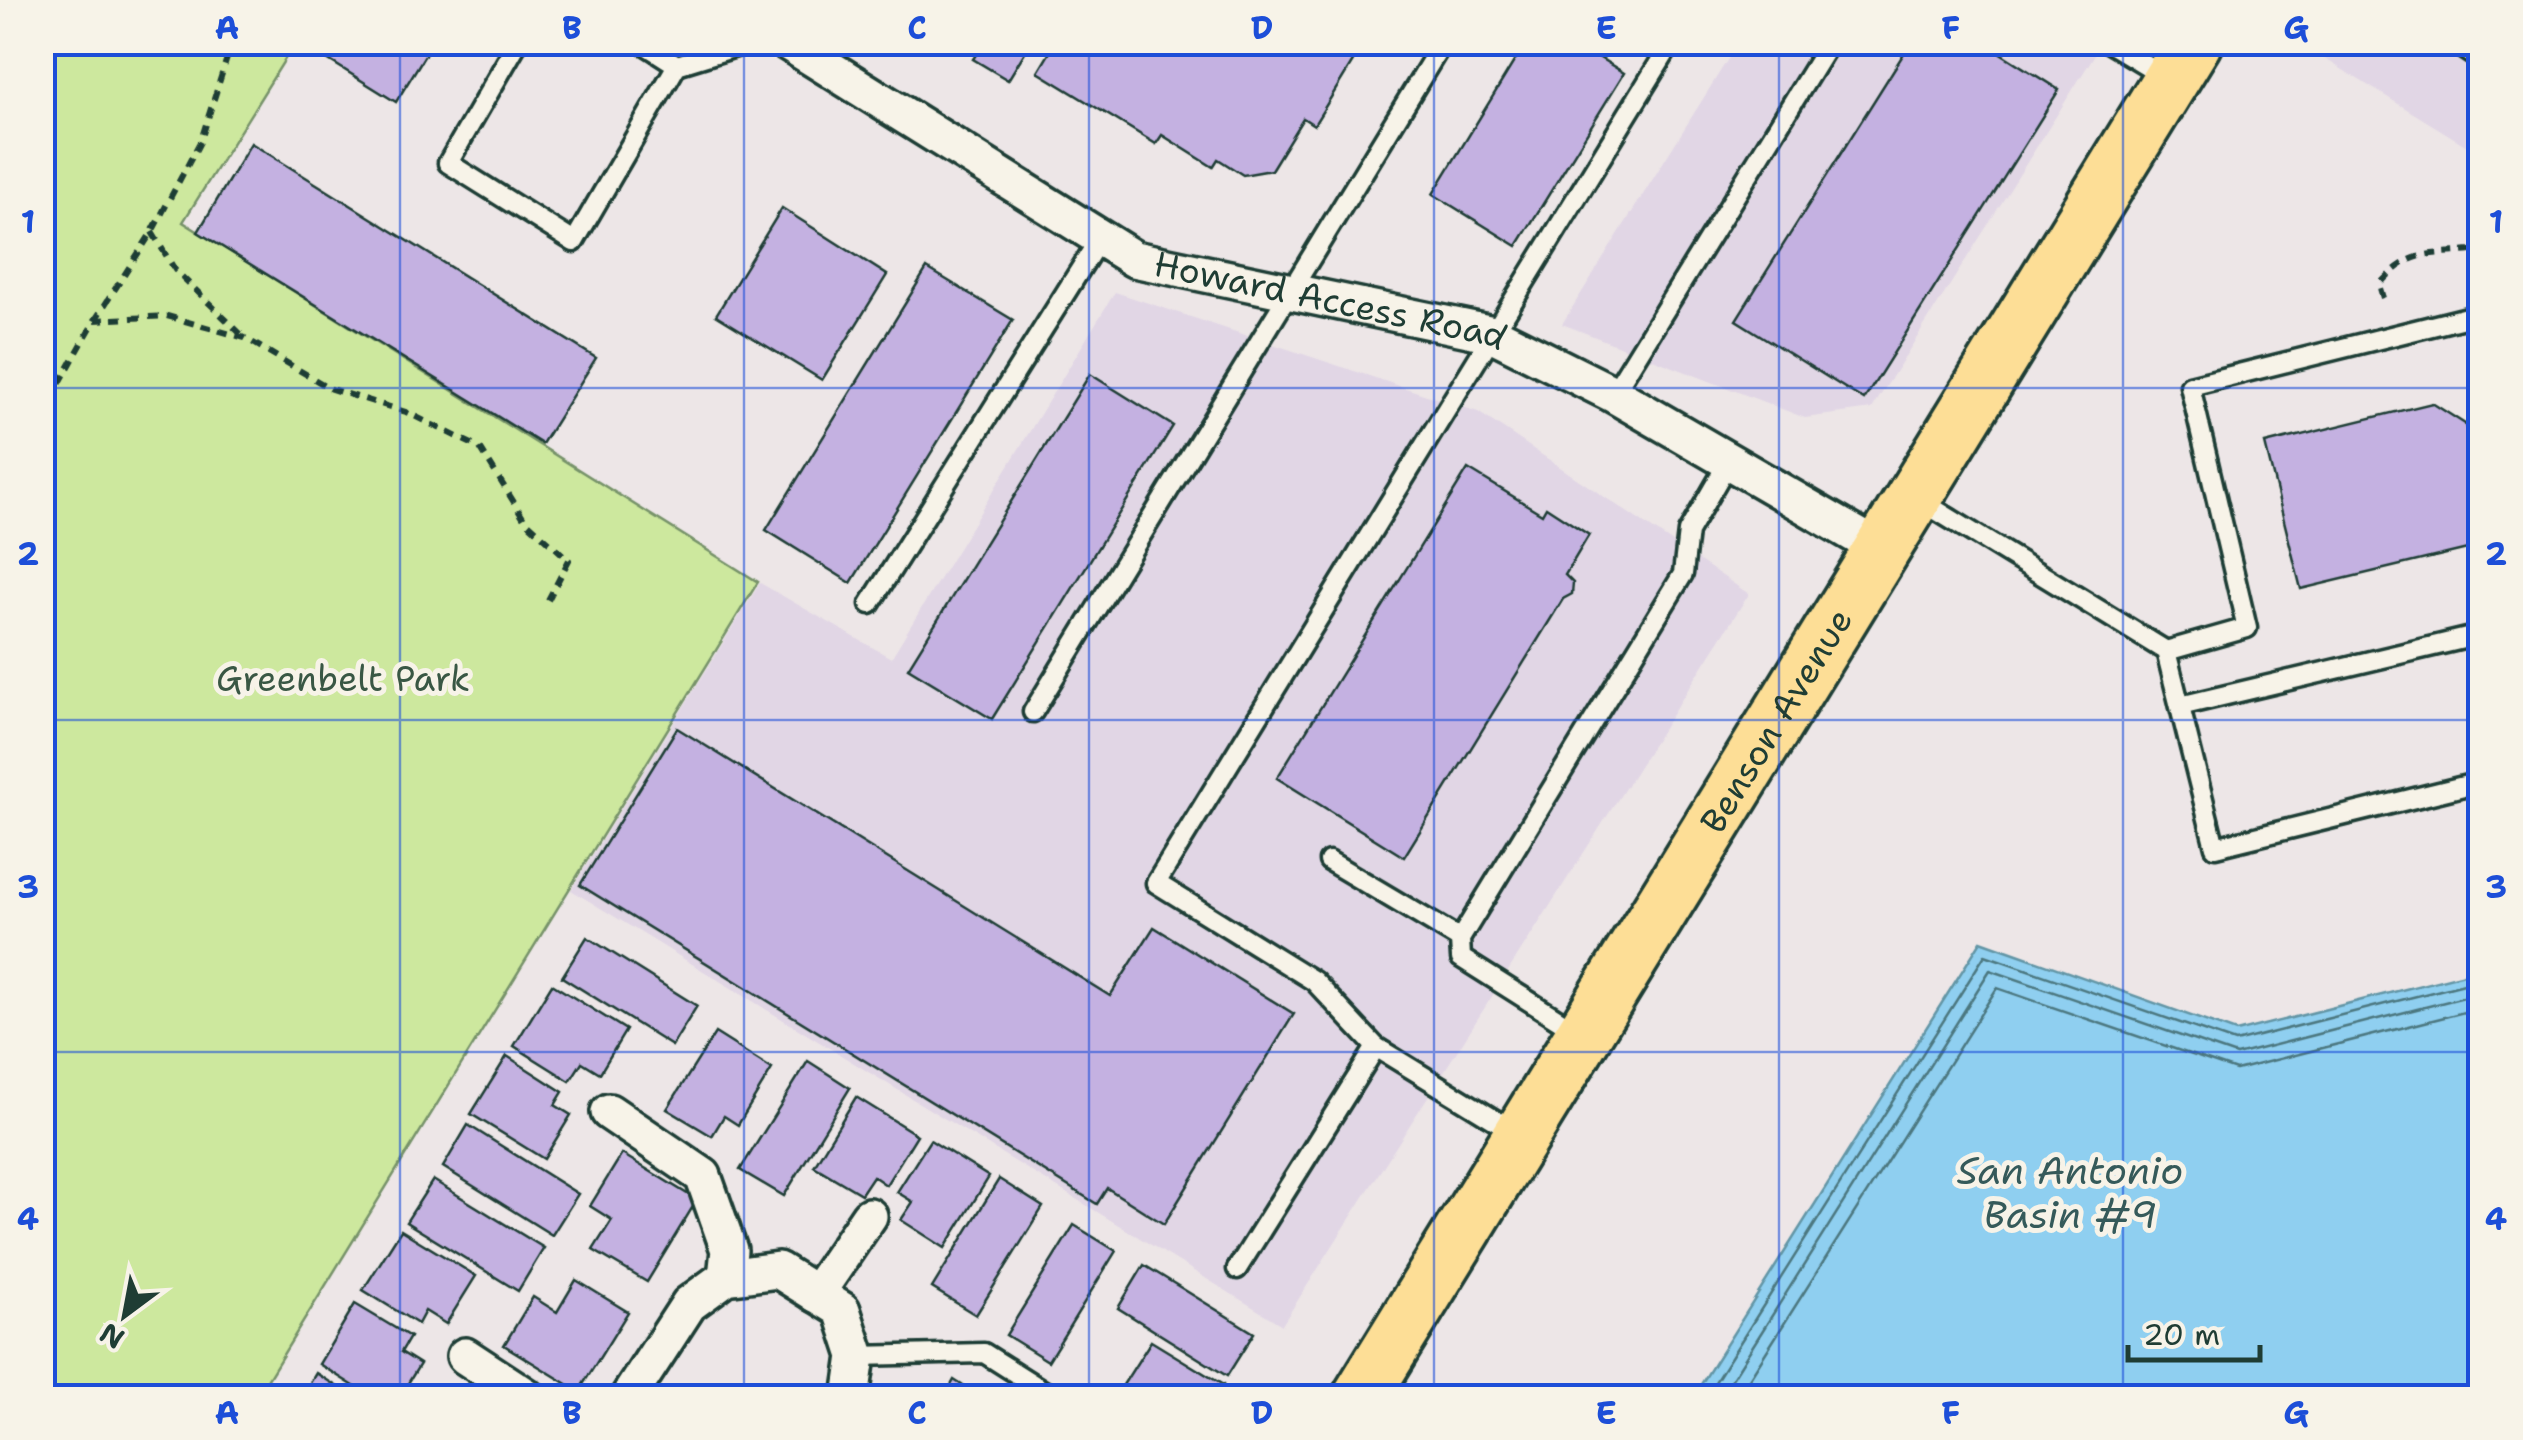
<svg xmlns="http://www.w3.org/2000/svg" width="2523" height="1440" font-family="'Shantell Sans',sans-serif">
  <rect width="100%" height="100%" fill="#ede6e7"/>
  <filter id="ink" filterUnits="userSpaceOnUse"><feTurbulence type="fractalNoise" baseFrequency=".01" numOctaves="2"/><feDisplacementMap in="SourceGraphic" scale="20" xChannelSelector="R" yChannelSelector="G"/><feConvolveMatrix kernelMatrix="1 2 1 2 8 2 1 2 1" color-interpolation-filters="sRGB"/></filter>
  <g filter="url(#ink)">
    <g fill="#e1d6e5">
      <polygon points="1738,43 2102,43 1872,409 1805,418 1562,324"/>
      <polygon points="2299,43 2480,43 2480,154"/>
      <polygon points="1115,292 1478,412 1749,594 1282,1325 571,890 760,583 891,658"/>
    </g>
    <polygon fill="#cde89e" stroke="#769269" stroke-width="2.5" points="43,43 295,43 183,222 758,582 257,1397 43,1397"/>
    <polygon fill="#8fcff0" stroke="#6295a5" stroke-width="2.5" points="1981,941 2236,1032 2480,970 2480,1397 1693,1397"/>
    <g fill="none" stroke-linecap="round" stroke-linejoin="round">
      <g stroke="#4c777f" stroke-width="2.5">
        <polyline points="1705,1398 1985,955 2235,1042 2480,980"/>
        <polyline points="1720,1398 1990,970 2236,1055 2480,993"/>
        <polyline points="1737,1398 1997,988 2236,1070 2480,1008"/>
      </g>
    </g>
    <g fill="#c4b1e1" stroke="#1f3d34" stroke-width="2.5">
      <polygon points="315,42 433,42 396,102 311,49"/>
      <polygon points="961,42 1031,42 1008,80 973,59 977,53"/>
      <polygon points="1056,42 1365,42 1314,125 1303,118 1271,170 1243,175 1218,159 1213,167 1162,135 1156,144 1038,72"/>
      <polygon points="1526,42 1574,42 1624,73 1517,246 1433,194"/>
      <polygon points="1911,42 1983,42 2059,90 1864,400 1736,320"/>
      <polygon points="251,143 596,358 542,444 198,232"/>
      <polygon points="782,208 887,275 822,380 716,315"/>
      <polygon points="927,268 1013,320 851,583 766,530"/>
      <polygon points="1090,374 1173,426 992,719 908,668"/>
      <polygon points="2432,403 2465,424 2480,487 2480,546 2301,589 2265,444"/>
      <polygon points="1468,469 1542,514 1546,507 1589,535 1565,575 1573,583 1572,594 1563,599 1404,857 1277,778"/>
      <polygon points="677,728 1110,996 1154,927 1294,1014 1164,1224 1107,1188 1097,1204 580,885"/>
      <polygon points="587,937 697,1006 672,1046 562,977"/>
      <polygon points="552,984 626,1030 600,1073 582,1062 570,1081 514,1046"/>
      <polygon points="715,1033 772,1069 738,1125 724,1116 712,1136 667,1109"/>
      <polygon points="507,1056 563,1092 555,1105 571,1115 544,1159 471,1114"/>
      <polygon points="808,1061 850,1088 784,1196 740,1170"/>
      <polygon points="856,1097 917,1135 886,1185 873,1176 861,1194 814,1166"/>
      <polygon points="468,1125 578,1194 552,1235 443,1167"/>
      <polygon points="930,1140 989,1177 945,1248 901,1220 913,1202 897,1192"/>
      <polygon points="622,1154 697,1200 647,1282 593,1250 612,1220 590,1206"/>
      <polygon points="999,1179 1043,1207 976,1315 932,1288"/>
      <polygon points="433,1180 544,1248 518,1291 406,1222"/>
      <polygon points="1074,1225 1116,1251 1048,1361 1006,1335"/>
      <polygon points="401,1230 476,1276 446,1324 425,1311 418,1324 363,1290"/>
      <polygon points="1144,1265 1254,1333 1227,1376 1118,1308"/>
      <polygon points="576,1280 628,1312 579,1391 504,1345 533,1297 557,1312"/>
      <polygon points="355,1304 410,1337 401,1352 420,1364 399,1398 373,1398 319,1364"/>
      <polygon points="1151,1341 1223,1385 1215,1398 1139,1398 1123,1385"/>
      <polygon points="316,1373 355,1398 301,1398"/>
      <polygon points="954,1380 982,1398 944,1398"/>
    </g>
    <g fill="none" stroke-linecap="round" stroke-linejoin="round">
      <defs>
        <g id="service">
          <polyline points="518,42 448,163 574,242 677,65 752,42"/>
          <polyline points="641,42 677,65"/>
          <polyline points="2108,42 2166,77"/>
          <polyline points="2453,42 2480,60"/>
          <polyline points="1613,394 1830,42"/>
          <polyline points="1918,499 2166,651 2215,847 2480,782"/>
          <polyline points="870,604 1100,238"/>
          <polyline points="2166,651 2247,628 2190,386 2480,314"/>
          <polyline points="2180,706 2480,635"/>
          <polyline points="1033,712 1443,42"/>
          <polyline points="1329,861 1460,939"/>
          <polyline points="1578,1032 1461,958 1460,939 1683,574 1688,532 1729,461"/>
          <polyline points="1518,1134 1376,1047 1314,981 1156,883 1672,42"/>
          <polyline points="1237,1269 1376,1047"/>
          <polyline points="857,1356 984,1353 1055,1398"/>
        </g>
        <g id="minor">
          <path id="s1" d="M787,42l347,217 359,75 120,60 267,155"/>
          <polyline points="609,1112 703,1176 729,1250 726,1277"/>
          <polyline points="816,1294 869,1216"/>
          <polyline points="465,1356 529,1398"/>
          <polyline points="628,1398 689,1304 726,1277 778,1270 842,1310 857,1356 851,1398"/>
        </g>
        <g id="primary">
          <path id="s2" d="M1360,1398l834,-1356"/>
        </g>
      </defs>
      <use href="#service" stroke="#1f3d34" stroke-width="25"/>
      <use href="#minor" stroke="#1f3d34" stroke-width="42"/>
      <use href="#primary" stroke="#1f3d34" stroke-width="62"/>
      <g stroke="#1f3d34" stroke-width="6" stroke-dasharray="10 8" stroke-linecap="butt">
        <polyline points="152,232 175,270 244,337"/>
        <path d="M2383,298l-4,-13c32,-36 49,-30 93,-34l8,-4"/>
        <polyline points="95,320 167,316 245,338 331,389 406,412 480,448 525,520 569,560 548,600"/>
        <polyline points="42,415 95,320 152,232 201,140 232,42"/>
      </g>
      <use href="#service" stroke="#f7f3e8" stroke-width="18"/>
      <use href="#minor" stroke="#f7f3e8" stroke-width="35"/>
      <use href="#primary" stroke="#fdde96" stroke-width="55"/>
    </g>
  </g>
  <path fill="none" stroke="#1d4ed8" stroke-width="2.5" stroke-opacity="0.55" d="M400,42v1356M744,42v1356M1089,42v1356M1434,42v1356M1779,42v1356M2123,42v1356M42,388h2438M42,720h2438M42,1052h2438"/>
  <g text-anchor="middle" stroke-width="10" stroke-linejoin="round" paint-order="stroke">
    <g font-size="35" fill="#1f3d34" stroke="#f7f3e8">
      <text dy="12" stroke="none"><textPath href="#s1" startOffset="610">Howard Access Road</textPath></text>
      <text dy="12" stroke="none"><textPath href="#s2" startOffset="795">Benson Avenue</textPath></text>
    </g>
    <g font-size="35" fill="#395744" stroke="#f7f3e8">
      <text x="343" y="691">Greenbelt Park</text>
    </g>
    <g font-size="38" font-style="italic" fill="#355a5a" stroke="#f7f3e8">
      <text x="2070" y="1184">San Antonio<tspan x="2070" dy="44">Basin #9</tspan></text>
    </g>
  </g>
  <rect width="2523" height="1440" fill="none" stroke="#f7f3e8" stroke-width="110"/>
  <g transform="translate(125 1315) rotate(212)" stroke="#f7f3e8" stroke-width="8" paint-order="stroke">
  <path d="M0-8L18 38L0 25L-18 38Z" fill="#1f3d34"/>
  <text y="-15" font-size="28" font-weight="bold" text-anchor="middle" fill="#1f3d34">N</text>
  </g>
  <path d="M2128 1345v15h132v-15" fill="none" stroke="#1f3d34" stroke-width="5"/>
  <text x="2143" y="1345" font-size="30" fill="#1f3d34" stroke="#f7f3e8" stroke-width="8" paint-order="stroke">20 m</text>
  <rect x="55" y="55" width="2413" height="1330" fill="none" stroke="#1d4ed8" stroke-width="4"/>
  <g font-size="32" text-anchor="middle" font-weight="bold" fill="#1d4ed8">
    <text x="227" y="39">A</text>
    <text x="572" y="39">B</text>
    <text x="917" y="39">C</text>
    <text x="1262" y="39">D</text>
    <text x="1606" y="39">E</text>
    <text x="1951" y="39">F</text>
    <text x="2296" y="39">G</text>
    <text x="28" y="233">1</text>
    <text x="2496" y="233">1</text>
    <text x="28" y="565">2</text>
    <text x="2496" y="565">2</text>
    <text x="28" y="898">3</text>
    <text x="2496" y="898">3</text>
    <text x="28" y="1230">4</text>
    <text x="2496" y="1230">4</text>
    <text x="227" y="1424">A</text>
    <text x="572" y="1424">B</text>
    <text x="917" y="1424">C</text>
    <text x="1262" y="1424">D</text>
    <text x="1606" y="1424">E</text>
    <text x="1951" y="1424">F</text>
    <text x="2296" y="1424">G</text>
  </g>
</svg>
